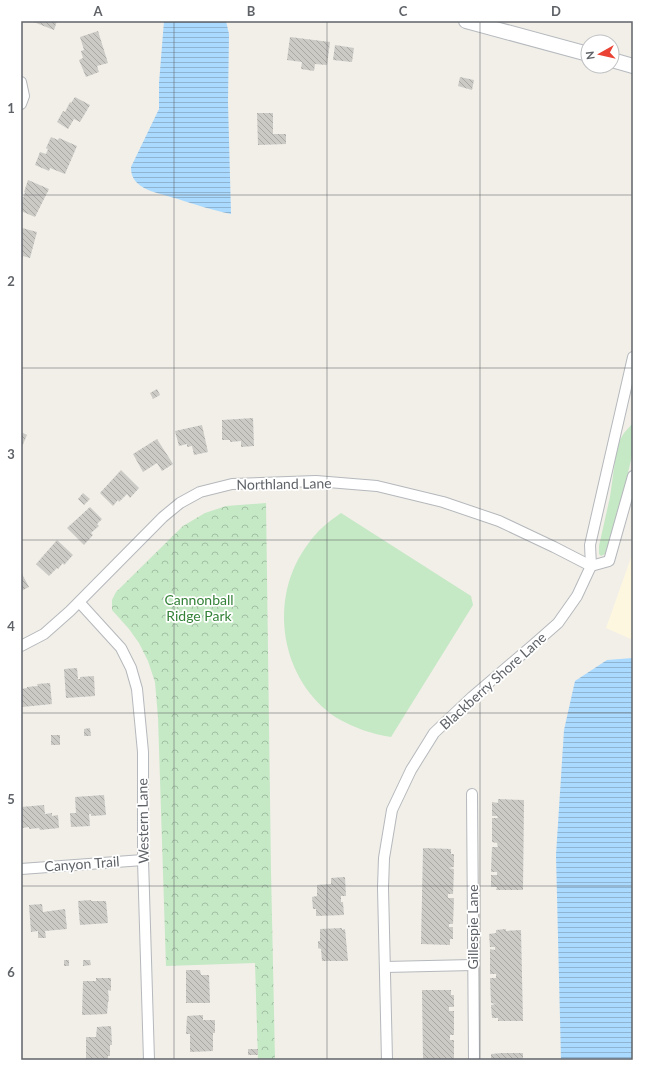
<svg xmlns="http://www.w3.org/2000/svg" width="654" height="1081" font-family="Lato,sans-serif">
  <defs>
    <pattern id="park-crowns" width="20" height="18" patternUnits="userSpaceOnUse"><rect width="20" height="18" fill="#c5e8c5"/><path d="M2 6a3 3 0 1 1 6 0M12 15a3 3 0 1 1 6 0" fill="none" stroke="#a3c0a4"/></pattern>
    <pattern id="water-rules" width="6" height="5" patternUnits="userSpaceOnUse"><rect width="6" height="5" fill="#aadaff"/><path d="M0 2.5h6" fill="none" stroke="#8eb4d2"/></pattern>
    <pattern id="building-back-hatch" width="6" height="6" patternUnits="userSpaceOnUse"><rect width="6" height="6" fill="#cccac5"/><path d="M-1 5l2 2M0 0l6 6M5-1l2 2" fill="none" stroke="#a9a8a4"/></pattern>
  </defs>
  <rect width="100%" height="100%" fill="#f1efe8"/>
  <polygon fill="#fef7e0" points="633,552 633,640 606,628"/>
  <g fill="#c5e8c5">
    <polygon points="633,423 633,451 619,512 605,554 601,556 599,554 599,546 610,497 616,454 618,443 624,433"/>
    <path d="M341,513l130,83 2,9 -82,132c-19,-3 -37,-9 -54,-19 -57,-37 -70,-120 -29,-174 9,-13 20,-22 33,-31z"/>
  </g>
  <polygon fill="url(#park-crowns)" points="266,503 271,871 275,1060 258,1060 255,963 166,966 158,717 155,682 148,661 139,643 129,629 112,610 112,600 116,592 183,526 205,513 226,506"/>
  <g fill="url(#water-rules)">
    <path d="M164,21h62l3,13 -1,68 3,112c-19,-4 -35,-9 -53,-15 -17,-6 -48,-8 -47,-32l28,-58v-26z"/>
    <polygon points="633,658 633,1060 561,1060 556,855 564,730 575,681 607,660"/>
  </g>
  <g fill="url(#building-back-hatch)">
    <polygon points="31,21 57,21 54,30"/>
    <polygon points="98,31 108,63 97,66 99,72 86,77 79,60 83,58 81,51 84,50 80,37"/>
    <polygon points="290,37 330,42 327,65 315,64 314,71 301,69 302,62 287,60"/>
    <polygon points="335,45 354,48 352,62 333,60"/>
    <polygon points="460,77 474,80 472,90 458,86"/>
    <polygon points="75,97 90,105 80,122 74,119 68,129 57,122 63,111 65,112 70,102 71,103"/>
    <polygon points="257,113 273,113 273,134 286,134 286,144 258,145"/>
    <polygon points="51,137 58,140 59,138 77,146 65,174 50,168 49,171 35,165 40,152 46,154 48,149 46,148"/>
    <polygon points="28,180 49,189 35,217 21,211 21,205 25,192 24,192"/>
    <polygon points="22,228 37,232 30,258 23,256 22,261 21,229"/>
    <polygon points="157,389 160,395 153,399 150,393"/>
    <polygon points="253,418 254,446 241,447 241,441 230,442 230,440 222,440 222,420"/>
    <polygon points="202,425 208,452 194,455 192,446 187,447 187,444 179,446 175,431"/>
    <polygon points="21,432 27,435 21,449"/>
    <polygon points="157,439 173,464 162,471 157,463 143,472 133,454"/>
    <polygon points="121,470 139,488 130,498 127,494 119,502 118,500 113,506 100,493"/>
    <polygon points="83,493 90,499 84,505 78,499"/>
    <polygon points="90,507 102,519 97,524 99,526 91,533 93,535 84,545 67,528"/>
    <polygon points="57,540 73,555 64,565 63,563 58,569 57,568 49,576 36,564"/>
    <polygon points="21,572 29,587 21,591"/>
    <polygon points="77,668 78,679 80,679 80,677 94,676 95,696 66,698 64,669"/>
    <polygon points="50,683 52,704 22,707 21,689 27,688 27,687 38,686 37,684"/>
    <polygon points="90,728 91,736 84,736 84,729"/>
    <rect x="51" y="735" width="9" height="10"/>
    <polygon points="104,795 106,815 91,816 91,814 89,814 90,826 71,827 70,813 76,813 75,797"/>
    <polygon points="498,799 524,800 523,890 496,890 497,887 491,887 491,875 497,875 497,872 491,872 492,847 498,847 497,843 492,842 492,818 498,818 497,816 492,816 492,802 498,803"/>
    <polygon points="44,805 45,814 52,813 52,816 58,815 59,828 40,830 39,828 29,829 29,827 22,828 21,807"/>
    <polygon points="423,848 451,849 451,854 454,854 454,867 448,868 454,869 453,894 448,894 448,898 454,898 453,924 449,924 449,927 453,927 453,939 450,939 450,945 421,944"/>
    <polygon points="345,877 346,896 341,896 341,902 343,902 344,915 316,916 316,909 313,909 312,897 317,896 317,885 331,884 331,878"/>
    <polygon points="91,900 91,901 106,901 108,923 80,925 78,901"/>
    <polygon points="42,904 43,912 65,909 67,929 45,931 46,938 38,938 38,931 31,932 29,905"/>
    <polygon points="342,928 342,930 345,929 348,961 322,961 321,949 318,948 318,941 320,941 320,929"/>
    <polygon points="506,929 506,931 521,930 523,1021 498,1021 498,1018 492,1018 491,1005 496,1004 491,1003 490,978 496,978 496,974 490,974 490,949 495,950 495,947 490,947 489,934 496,933 496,930"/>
    <rect x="64" y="960" width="5" height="6"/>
    <polygon points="83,960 90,960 91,965 83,966"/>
    <polygon points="186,970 200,970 201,975 209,975 210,1003 186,1003"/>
    <polygon points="96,978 111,978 111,991 108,990 109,1001 108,1002 107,1014 82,1015 83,981 96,981"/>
    <polygon points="422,990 451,990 451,995 454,995 454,1007 449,1007 449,1011 454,1011 454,1035 450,1035 450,1040 454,1040 454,1060 423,1060"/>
    <polygon points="203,1015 203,1020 215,1020 215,1033 213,1033 213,1051 190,1052 190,1034 186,1034 187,1016"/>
    <polygon points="111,1026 112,1045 110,1045 110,1056 108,1056 108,1060 86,1060 86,1037 96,1037 97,1027"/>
    <rect x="248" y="1049" width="10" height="6"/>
    <polygon points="502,1053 523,1053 523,1060 491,1060 491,1054"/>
  </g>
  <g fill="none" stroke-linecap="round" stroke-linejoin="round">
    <defs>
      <g id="minor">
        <polyline points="21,82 24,96 21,104"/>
        <polyline points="591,566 609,561 633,476"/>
        <polyline points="80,603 121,648 131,668 137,689 143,752 143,860 149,1060"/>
        <polyline points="21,646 44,634 70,611 163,517 180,503 200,492 232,484 316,481 377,486 443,502 499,521 554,547 591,566"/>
        <polyline points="472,794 474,1060"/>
        <polyline points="21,869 143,860"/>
        <polyline points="385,967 473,965"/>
        <polyline points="387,1060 383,888 384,858 392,810 411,770 434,733 472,697 533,645 558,623 577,596 591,566 590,545 633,357"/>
      </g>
      <g id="secondary">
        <polyline points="466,21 588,54"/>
        <polyline points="612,60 633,66"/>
      </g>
    </defs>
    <use href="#minor" stroke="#b5b8bc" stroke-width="12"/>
    <use href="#secondary" stroke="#b6babf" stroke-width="16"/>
    <use href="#minor" stroke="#fff" stroke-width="10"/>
    <use href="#secondary" stroke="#fff" stroke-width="14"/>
  </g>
  <path fill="none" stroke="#5f6368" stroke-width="1" stroke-opacity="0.55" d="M174,21v1039M327,21v1039M480,21v1039M21,195h612M21,368h612M21,540h612M21,713h612M21,886h612"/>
  <g text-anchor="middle" stroke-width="3.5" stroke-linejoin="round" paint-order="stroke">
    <g font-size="14" fill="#5f6368" stroke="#fff">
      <text transform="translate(284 484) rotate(-1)" y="5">Northland Lane</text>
      <text transform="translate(493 681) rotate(-42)" y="5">Blackberry Shore Lane</text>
      <text transform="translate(143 821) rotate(-91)" y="5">Western Lane</text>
      <text transform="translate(82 864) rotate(-4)" y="5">Canyon Trail</text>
      <text transform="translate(473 927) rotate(-90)" y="5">Gillespie Lane</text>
    </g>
    <g font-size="14" fill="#348238" stroke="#fff">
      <text x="199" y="605">Cannonball<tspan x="199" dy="16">Ridge Park</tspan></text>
    </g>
  </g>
  <rect width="654" height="1081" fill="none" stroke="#ffffff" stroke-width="44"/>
  <g transform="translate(600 54) rotate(262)"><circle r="19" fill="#ffffff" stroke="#bfc1c3"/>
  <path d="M0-3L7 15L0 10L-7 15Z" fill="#ea4335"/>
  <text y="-6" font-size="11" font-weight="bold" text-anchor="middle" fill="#5f6368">N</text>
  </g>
  <rect x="22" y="22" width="610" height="1037" fill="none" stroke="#5f6368" stroke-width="1.5"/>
  <g font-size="13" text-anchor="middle" font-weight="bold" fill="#5f6368">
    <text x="98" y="16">A</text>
    <text x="251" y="16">B</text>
    <text x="403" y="16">C</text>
    <text x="556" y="16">D</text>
    <text x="11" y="113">1</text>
    <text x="11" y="286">2</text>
    <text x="11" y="459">3</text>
    <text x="11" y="631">4</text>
    <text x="11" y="804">5</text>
    <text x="11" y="977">6</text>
  </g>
</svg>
